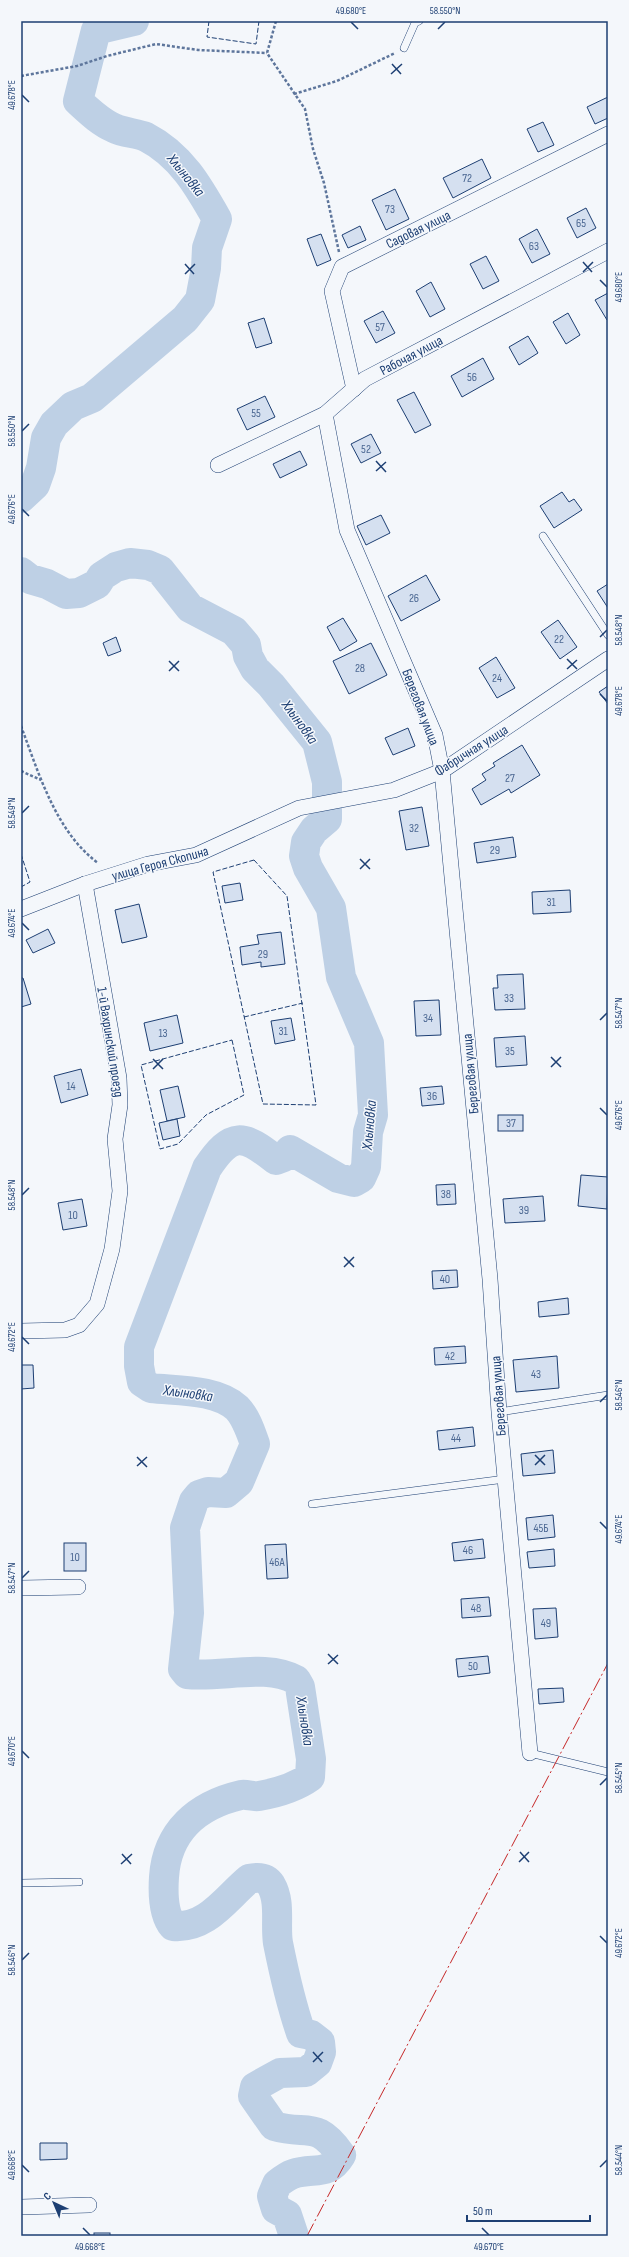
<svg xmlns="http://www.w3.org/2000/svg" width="629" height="2257" font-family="'Sofia Sans Condensed',sans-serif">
  <rect width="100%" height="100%" fill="#f4f7fb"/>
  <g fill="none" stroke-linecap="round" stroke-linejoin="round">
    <g stroke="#bed0e5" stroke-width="30">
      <path d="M21,498l14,-13 6,-17 5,-30 8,-14 19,-18 19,-8 93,-79 15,-19 6,-32 1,-20 10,-29c-18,-32 -36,-64 -71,-82 -9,-4 -22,-4 -32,-9 -14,-6 -25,-17 -36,-27l18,-71 38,-9"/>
      <path d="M21,572l9,7 17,5 19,10 13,-1 18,-9 5,-8 14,-9 14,-4 18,2 12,5 30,38 44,23 12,14 2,11 7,13 16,16 46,57 10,40v37l-13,11 -8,12 -2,14 4,12 23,40 10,69 28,66 4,72 -5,17 -2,35 -5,11 -7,4 -16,-4 -48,-28 -6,7 -8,3c-33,-26 -44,-29 -69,8l-68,179v19l3,16 9,6c27,3 65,1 86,20 9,9 14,25 18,36l-16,38 -13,11 -18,-1 -9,3 -5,6 -9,27 4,85 -6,56 4,5c34,4 80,-11 109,6l4,7 11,72 -1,18c-14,10 -34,16 -51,19 -6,1 -12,-2 -18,-1 -43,10 -74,36 -77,82 -1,15 -1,37 9,49 34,3 53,-28 76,-47 9,-2 17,-2 22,6 10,17 4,40 7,58 6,30 13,61 23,90l10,2 9,7 1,10 -4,11 -11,9 -26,1 -25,14 -2,9 21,30c33,10 42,-7 67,29 -13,22 -27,12 -48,19 -6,2 -11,6 -16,10l-5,12 4,13 11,6 7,21"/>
    </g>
  </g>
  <g fill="#d5e0f0" stroke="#1d3f73">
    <polygon points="608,97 608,118 595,124 587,107"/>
    <polygon points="543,122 554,145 538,152 527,129"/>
    <polygon points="482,159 491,178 453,198 443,178"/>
    <polygon points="395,189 409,219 386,230 372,200"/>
    <polygon points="586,208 596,228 577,238 567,218"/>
    <polygon points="360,226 366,240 348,248 342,235"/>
    <polygon points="537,229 550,254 532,263 519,239"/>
    <polygon points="321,234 331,260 317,266 307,239"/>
    <polygon points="486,256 499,281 483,289 470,264"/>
    <polygon points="431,282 445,309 430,317 416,291"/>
    <polygon points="608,293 608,320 607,320 595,300"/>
    <polygon points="383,311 395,333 376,343 364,321"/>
    <polygon points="568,313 580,335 566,344 553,322"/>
    <polygon points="264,318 272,343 256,348 248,323"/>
    <polygon points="528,336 538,353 519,365 509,347"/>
    <polygon points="483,358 494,379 462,397 451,376"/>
    <polygon points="414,392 431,425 415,433 397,400"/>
    <polygon points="265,396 275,417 247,430 237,409"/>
    <polygon points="371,434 381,453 361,463 351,444"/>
    <polygon points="300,451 307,465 280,478 273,464"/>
    <polygon points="562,492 569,502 574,499 582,510 554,528 540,506"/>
    <polygon points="381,515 390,533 366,545 357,526"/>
    <polygon points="426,575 440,600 401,621 388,596"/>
    <polygon points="608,584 608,608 597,591"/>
    <polygon points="343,618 357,641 340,651 327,627"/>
    <polygon points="558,620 577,647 560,659 541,632"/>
    <polygon points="116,637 121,651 108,656 103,643"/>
    <polygon points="371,643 387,675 349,694 333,661"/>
    <polygon points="496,657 515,688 497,698 479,668"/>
    <polygon points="608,686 608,704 599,692"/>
    <polygon points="408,728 415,746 393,755 385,738"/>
    <polygon points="522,745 540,775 511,793 509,789 481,805 472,789 486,780 482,774 495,766 493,763"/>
    <polygon points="422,807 429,846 406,850 399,811"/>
    <polygon points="513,837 516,857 477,863 474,843"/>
    <polygon points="240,883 243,900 225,903 222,886"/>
    <polygon points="570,890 571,912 533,914 532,892"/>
    <polygon points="139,904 147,937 122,943 115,910"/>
    <polygon points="48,929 55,943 33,953 26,940"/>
    <polygon points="281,932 285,964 261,967 261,962 242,965 240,947 259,944 257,935"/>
    <polygon points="523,974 525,1009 495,1010 493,988 498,988 497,975"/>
    <polygon points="21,978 23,978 31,1004 21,1007"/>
    <polygon points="439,1000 441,1035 416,1036 414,1001"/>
    <polygon points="177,1015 183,1043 150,1051 144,1023"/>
    <polygon points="291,1018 295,1040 275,1044 271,1021"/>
    <polygon points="525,1036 527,1065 496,1067 494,1038"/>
    <polygon points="81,1069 88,1095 61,1103 54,1076"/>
    <polygon points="178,1086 185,1117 167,1121 160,1090"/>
    <polygon points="442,1086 444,1104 422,1106 420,1088"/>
    <rect x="498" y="1115" width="25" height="16"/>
    <polygon points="177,1119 180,1136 163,1140 159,1123"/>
    <polygon points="581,1175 608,1177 607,1209 578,1206"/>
    <polygon points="455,1184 456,1204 437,1205 436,1185"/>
    <polygon points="543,1196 545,1221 505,1223 503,1199"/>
    <polygon points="82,1199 87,1226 63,1230 58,1203"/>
    <polygon points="457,1270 458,1287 433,1289 432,1271"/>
    <polygon points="568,1298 569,1314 539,1317 538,1302"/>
    <polygon points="465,1346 466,1363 435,1365 434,1348"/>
    <polygon points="557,1356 559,1388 516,1392 513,1360"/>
    <polygon points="21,1365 33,1365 34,1388 21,1389"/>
    <polygon points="473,1427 475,1446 439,1450 437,1431"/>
    <polygon points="553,1450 555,1473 523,1476 521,1454"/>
    <polygon points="553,1515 555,1537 528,1540 526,1518"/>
    <polygon points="483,1539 485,1558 454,1561 452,1543"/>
    <rect x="64" y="1543" width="22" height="28"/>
    <polygon points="286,1544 288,1578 267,1579 265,1545"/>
    <polygon points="554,1549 555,1566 529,1568 527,1552"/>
    <polygon points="489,1597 491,1616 462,1618 461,1599"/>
    <polygon points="556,1608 558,1637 535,1639 533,1609"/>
    <polygon points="488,1656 490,1673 458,1677 456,1659"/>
    <polygon points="563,1688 564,1702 539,1704 538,1689"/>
    <polygon points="40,2143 67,2143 67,2159 40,2160"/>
    <rect x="94" y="2233" width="16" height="3"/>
  </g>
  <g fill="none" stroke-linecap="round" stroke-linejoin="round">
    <defs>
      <g id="service">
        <polyline points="404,48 415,23 419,21"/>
        <polyline points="543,536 608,635"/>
        <polyline points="499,1412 608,1395"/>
        <polyline points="312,1504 505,1479"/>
        <polyline points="530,1753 608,1772"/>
        <polyline points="21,1883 79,1882"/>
      </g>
      <g id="minor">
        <polyline points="354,389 332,291 342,267 608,134"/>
        <polyline points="325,414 347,530 435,735 442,771 490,1279 499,1412 530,1753"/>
        <polyline points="218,465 325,414 365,379 608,251"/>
        <polyline points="21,909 85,884 148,864 196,855 299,808 394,790 442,771 608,659"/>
        <polyline points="21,1331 65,1330 79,1325 97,1304 112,1249 120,1191 115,1139 120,1105 119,1078 85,884"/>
        <polyline points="21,1588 78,1587"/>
        <polyline points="21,2207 89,2205"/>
      </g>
    </defs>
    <use href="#service" stroke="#1d3f73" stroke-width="8"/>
    <use href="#minor" stroke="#1d3f73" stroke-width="16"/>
    <g stroke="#5e769c" stroke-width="2.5" stroke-dasharray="3 2" stroke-linecap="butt">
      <polyline points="276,21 267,53 305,109 313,149 324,183 339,252"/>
      <polyline points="21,76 77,66 107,56 156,44 198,50 267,53"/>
      <polyline points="294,94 337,81 395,53"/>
      <path d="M21,726c18,48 35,106 77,137"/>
      <polyline points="21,771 41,780"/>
    </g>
    <use href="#service" stroke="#f4f7fb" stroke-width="7"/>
    <use href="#minor" stroke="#f4f7fb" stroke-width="15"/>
    <g stroke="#1d3f73" stroke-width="1" stroke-dasharray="5 2" stroke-linecap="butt">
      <polyline points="209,21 207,37 256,44 259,21"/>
      <polyline points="21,854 30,882 21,887"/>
      <polygon points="254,860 287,896 316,1105 263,1104 213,872"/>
      <polyline points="244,1017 303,1003"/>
      <polygon points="232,1040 244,1095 206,1115 178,1144 160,1149 141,1065"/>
    </g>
    <polyline stroke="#c62828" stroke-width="1" stroke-dasharray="14 3 2 3" stroke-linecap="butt" points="307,2236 608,1663"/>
  </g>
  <path fill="none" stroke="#1d3f73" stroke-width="1.5" d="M351,22l7,7M438,29l7,-7M392,64l9,10M391,74l11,-10M22,95l7,7M583,262l9,10M185,264l9,10M583,272l10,-10M185,274l10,-10M600,280l7,7M22,431l7,-7M376,461l10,11M376,471l10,-9M22,509l7,7M600,637l7,-7M567,659l10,10M169,661l10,10M567,669l10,-9M169,671l10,-10M600,694l7,7M22,813l7,-7M360,859l10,10M360,869l10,-10M22,923l7,7M600,1020l7,-7M551,1057l10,10M153,1059l10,10M551,1067l10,-10M153,1069l10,-10M600,1108l7,7M22,1195l7,-7M344,1257l10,10M344,1267l10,-10M22,1337l7,7M600,1402l7,-7M535,1455l10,10M137,1457l10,10M535,1465l10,-10M137,1466l10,-9M600,1522l7,7M22,1578l7,-7M328,1654l10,10M328,1664l10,-9M22,1751l7,7M600,1785l7,-7M520,1852l9,10M122,1854l9,10M519,1862l10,-10M121,1864l11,-10M600,1936l7,7M22,1960l7,-7M313,2052l9,10M313,2062l10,-10M22,2165l7,7M600,2167l7,-7M83,2228l7,7M482,2228l7,7"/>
  <g text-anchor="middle" stroke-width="3" stroke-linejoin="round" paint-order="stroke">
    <g font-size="12" fill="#4b6792">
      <text x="467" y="182">72</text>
      <text x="390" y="213">73</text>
      <text x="581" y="227">65</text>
      <text x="534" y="250">63</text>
      <text x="380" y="331">57</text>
      <text x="472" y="381">56</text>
      <text x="256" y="417">55</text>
      <text x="366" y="453">52</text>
      <text x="414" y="602">26</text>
      <text x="559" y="643">22</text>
      <text x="360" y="672">28</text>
      <text x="497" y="682">24</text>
      <text x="510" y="782">27</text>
      <text x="414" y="832">32</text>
      <text x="495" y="854">29</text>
      <text x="551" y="906">31</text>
      <text x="263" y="958">29</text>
      <text x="509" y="1002">33</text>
      <text x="428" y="1022">34</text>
      <text x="283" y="1035">31</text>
      <text x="163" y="1037">13</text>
      <text x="510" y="1055">35</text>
      <text x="71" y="1090">14</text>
      <text x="432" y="1100">36</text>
      <text x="511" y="1127">37</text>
      <text x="446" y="1198">38</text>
      <text x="524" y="1214">39</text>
      <text x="73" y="1219">10</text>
      <text x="445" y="1283">40</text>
      <text x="450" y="1360">42</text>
      <text x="536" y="1378">43</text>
      <text x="456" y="1442">44</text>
      <text x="541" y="1532">45Б</text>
      <text x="468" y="1554">46</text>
      <text x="75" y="1561">10</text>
      <text x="277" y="1566">46А</text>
      <text x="476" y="1612">48</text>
      <text x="546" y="1627">49</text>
      <text x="473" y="1670">50</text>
    </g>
    <g font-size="14" fill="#1d3f73" stroke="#f4f7fb">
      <text transform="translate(418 229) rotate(-26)" y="5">Садовая улица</text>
      <text transform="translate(411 355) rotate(-28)" y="5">Рабочая улица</text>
      <text transform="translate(421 707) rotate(69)" y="5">Береговая улица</text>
      <text transform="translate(471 750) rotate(-32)" y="5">Фабричная улица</text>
      <text transform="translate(160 863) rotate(-15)" y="5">улица Героя Скопина</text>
      <text transform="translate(111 1042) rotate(81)" y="5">1-й Вахринский проезд</text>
      <text transform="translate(470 1074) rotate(-95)" y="5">Береговая улица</text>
      <text transform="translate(498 1396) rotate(-94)" y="5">Береговая улица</text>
    </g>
    <g font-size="15" font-style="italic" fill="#1d3f73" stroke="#f4f7fb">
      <text transform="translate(186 175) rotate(51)" y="5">Хлыновка</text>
      <text transform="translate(300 722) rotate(54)" y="5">Хлыновка</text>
      <text transform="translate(369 1125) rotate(-85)" y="5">Хлыновка</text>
      <text transform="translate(188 1393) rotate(8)" y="5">Хлыновка</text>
      <text transform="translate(305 1721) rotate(81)" y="5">Хлыновка</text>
    </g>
  </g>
  <rect width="629" height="2257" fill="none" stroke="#f4f7fb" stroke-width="44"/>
  <g transform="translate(54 2203) rotate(316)" stroke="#f4f7fb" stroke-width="3" paint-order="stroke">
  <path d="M0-3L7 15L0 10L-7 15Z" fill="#1d3f73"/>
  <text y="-6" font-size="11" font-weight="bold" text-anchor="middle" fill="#1d3f73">С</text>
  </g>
  <path d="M467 2215v6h123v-6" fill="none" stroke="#1d3f73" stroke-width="2"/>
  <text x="473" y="2215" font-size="12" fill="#1d3f73" stroke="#f4f7fb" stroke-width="3" paint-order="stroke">50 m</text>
  <rect x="22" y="22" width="585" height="2213" fill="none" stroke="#1d3f73" stroke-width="1.5"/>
  <g font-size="10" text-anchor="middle" fill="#1d3f73">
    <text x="351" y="14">49.680°E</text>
    <text x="445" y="14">58.550°N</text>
    <text transform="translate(11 95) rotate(-90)" y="4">49.678°E</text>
    <text transform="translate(618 287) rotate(-90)" y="4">49.680°E</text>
    <text transform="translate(11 431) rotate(-90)" y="4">58.550°N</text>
    <text transform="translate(11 509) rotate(-90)" y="4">49.676°E</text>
    <text transform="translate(618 630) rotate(-90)" y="4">58.548°N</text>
    <text transform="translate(618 701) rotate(-90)" y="4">49.678°E</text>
    <text transform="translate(11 813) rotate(-90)" y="4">58.549°N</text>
    <text transform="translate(11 923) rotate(-90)" y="4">49.674°E</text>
    <text transform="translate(618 1013) rotate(-90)" y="4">58.547°N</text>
    <text transform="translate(618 1115) rotate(-90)" y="4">49.676°E</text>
    <text transform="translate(11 1195) rotate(-90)" y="4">58.548°N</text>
    <text transform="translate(11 1337) rotate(-90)" y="4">49.672°E</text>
    <text transform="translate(618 1395) rotate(-90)" y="4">58.546°N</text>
    <text transform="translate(618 1529) rotate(-90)" y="4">49.674°E</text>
    <text transform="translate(11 1578) rotate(-90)" y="4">58.547°N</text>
    <text transform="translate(11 1751) rotate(-90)" y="4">49.670°E</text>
    <text transform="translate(618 1778) rotate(-90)" y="4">58.545°N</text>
    <text transform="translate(618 1943) rotate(-90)" y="4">49.672°E</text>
    <text transform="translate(11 1960) rotate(-90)" y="4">58.546°N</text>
    <text transform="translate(618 2160) rotate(-90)" y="4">58.544°N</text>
    <text transform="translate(11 2165) rotate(-90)" y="4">49.668°E</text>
    <text x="90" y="2250">49.668°E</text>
    <text x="489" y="2250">49.670°E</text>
  </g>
</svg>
